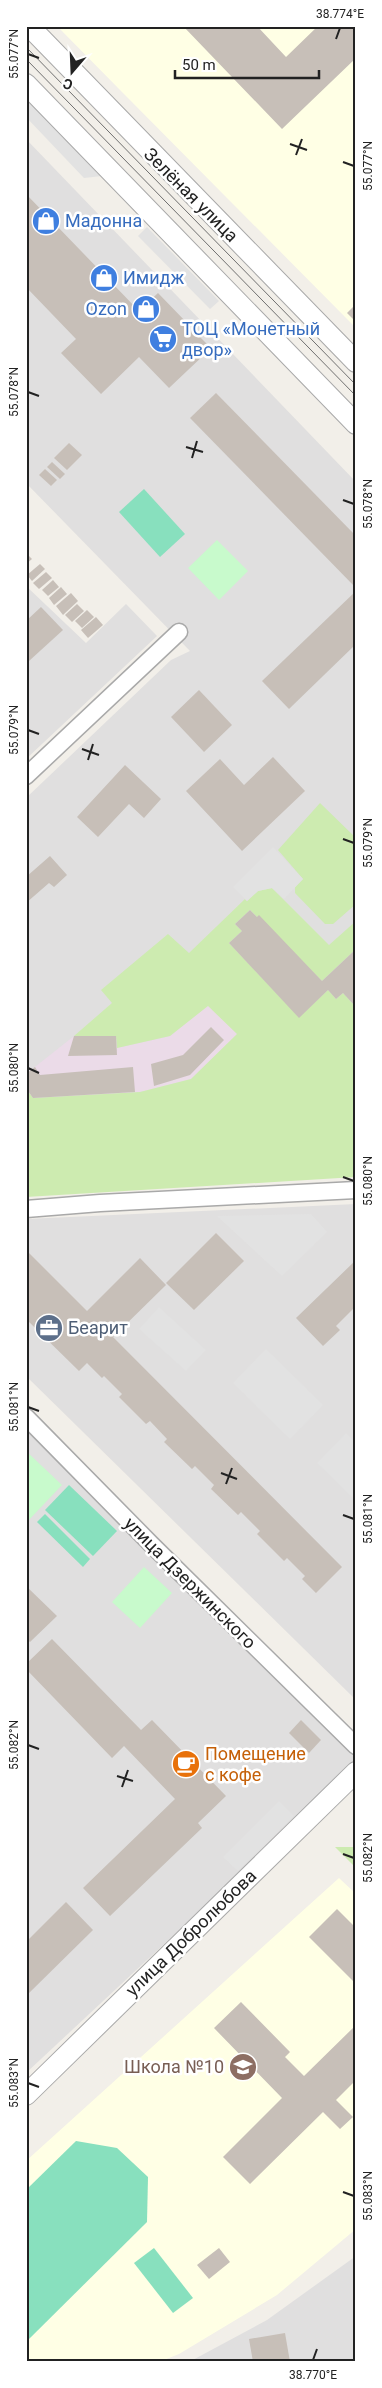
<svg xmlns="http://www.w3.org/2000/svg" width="382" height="2388" font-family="Roboto,sans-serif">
  <rect width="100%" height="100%" fill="#f2efe9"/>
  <g fill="#e0dfdf">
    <polygon points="26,139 356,482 356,1093 26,1104 26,798 171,660 190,651 26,483"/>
    <polygon points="26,586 86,643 126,604 157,636 26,759"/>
    <polygon points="356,1204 356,1700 26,1376 26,1219"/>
    <polygon points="26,1417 356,1739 356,1765 26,2073"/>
    <polygon points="356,2256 356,2362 189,2362 267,2320"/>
  </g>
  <polygon fill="#ebdbe8" points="208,1005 238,1034 191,1079 140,1092 33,1098 26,1088 26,1074 74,1036 116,1036 117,1048 170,1036"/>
  <g fill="#ffffe5">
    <polygon points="57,26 356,26 356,328 123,93"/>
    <polygon points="339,1878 356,1894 356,2229 277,2295 179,2354 159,2362 26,2362 26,2161"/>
  </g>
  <g fill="#cdebb0">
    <polygon points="320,803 356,838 356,904 333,924 325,924 295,893 295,887 303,879 278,850"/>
    <polygon points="272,888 329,945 356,921 356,949 322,981 250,910 235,924 242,931 229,943 299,1017 328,990 336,999 343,993 354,1005 356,1003 356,1177 26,1197 26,1088 33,1098 140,1092 191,1079 237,1034 208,1006 170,1036 117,1048 116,1036 74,1036 112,1003 101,990 168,934 189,953 245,899 247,901 258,891"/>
    <polygon points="335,1847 356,1847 356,1868"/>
  </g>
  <g fill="#c8facc">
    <polygon points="217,540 248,571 219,600 188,568"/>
    <polygon points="26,1451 62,1485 26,1523"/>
    <polygon points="144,1567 172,1593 140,1628 112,1602"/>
  </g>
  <g fill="#88e0be">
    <polygon points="144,489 185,534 160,557 119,512"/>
    <polygon points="69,1485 117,1531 93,1556 45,1510"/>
    <polygon points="45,1514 90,1559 83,1567 37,1522"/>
    <polygon points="76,2141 117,2148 148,2177 147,2222 26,2342 26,2190"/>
    <polygon points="154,2248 193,2298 173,2313 134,2263"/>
  </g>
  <g fill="#e2e2e2">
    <polygon points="26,96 102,176 84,178 26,117"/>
    <polygon points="147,227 219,301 210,309 138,236"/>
    <polygon points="273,847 303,879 284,899 272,888 258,891 247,901 233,887"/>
    <polygon points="311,1214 327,1232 282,1276 217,1216"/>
    <polygon points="159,1307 206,1350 186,1371 139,1329"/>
    <polygon points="266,1349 323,1405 290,1439 233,1383"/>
    <polygon points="346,1433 356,1443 356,1501 317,1463"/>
    <polygon points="279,1801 294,1816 238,1871 223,1857"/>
  </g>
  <g fill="#c7bfb8">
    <polygon points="183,26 257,26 286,57 318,26 356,26 356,58 282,129"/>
    <polygon points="26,194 139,311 158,293 188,324 194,324 198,328 198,335 207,344 202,349 206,353 169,388 139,357 101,394 61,353 76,339 26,287"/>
    <polygon points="356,304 356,322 347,313"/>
    <polygon points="216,393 356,536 356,588 190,418"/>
    <polygon points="69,443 82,455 67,470 54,458"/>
    <polygon points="52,462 65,474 60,479 47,467"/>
    <polygon points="45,469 57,480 51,486 39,475"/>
    <polygon points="26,553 32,559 26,564"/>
    <polygon points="40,564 45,569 32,581 27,575"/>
    <polygon points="46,572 52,578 39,589 33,583"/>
    <polygon points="53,580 59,587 48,596 42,590"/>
    <polygon points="61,587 67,594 54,605 49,598"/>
    <polygon points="356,591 356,644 289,709 262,681"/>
    <polygon points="71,593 78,601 63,615 56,606"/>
    <polygon points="77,604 84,611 72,622 65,615"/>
    <polygon points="41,607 63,630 29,661 26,658 26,621"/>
    <polygon points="87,610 94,617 82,628 75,621"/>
    <polygon points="96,617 103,625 88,638 81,630"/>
    <polygon points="199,690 232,725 204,752 171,717"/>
    <polygon points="273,757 305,791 242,851 186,791 220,759 244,785"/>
    <polygon points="125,765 161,799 144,818 129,804 98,837 77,817"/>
    <polygon points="50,856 67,875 54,887 49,883 26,903 26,877"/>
    <polygon points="250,910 257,917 259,915 322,981 356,949 356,1003 354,1005 343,993 336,999 328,990 299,1018 229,943 242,931 235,924"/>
    <polygon points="211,1027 224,1040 190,1075 154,1086 151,1064 183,1055"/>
    <polygon points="74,1036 116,1036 117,1055 68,1056"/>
    <polygon points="35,1067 40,1075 133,1067 135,1092 33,1098 26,1088 26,1074"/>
    <polygon points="216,1233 244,1261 194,1310 166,1283"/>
    <polygon points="26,1250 87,1311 140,1258 166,1285 113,1337 342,1567 316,1593 302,1579 305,1576 287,1558 284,1561 257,1534 260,1531 241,1512 238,1515 211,1489 214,1485 195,1466 192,1469 164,1442 167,1439 150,1421 146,1424 119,1397 122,1394 104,1376 102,1378 87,1363 79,1371 26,1319"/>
    <polygon points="356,1260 356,1310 354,1308 336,1326 340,1330 323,1346 296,1318"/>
    <polygon points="26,1586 57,1616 30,1642 26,1639"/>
    <polygon points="52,1639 141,1730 152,1720 226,1796 198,1823 202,1828 110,1916 83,1888 175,1799 124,1746 112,1758 26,1669 26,1664"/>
    <polygon points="301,1720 321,1740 309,1753 289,1733"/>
    <polygon points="66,1902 93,1930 26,1996 26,1942"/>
    <polygon points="337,1909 356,1928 356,1984 309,1937"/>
    <polygon points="241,2002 290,2052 285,2057 304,2076 356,2025 356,2080 336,2100 353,2117 340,2129 323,2112 250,2184 223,2157 282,2098 214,2028"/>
    <polygon points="219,2248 230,2262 209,2279 197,2265"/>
    <polygon points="285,2333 290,2362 253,2362 249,2339"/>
  </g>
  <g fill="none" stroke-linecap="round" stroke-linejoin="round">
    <defs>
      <g id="minor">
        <polyline points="26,776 179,632"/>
        <polyline points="26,1209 100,1203 356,1190"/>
        <polyline points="26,1417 151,1544 356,1746"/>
      </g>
      <g id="tertiary">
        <polyline points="29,26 356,362"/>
        <polyline points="26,84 356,424"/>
        <polyline points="26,2095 356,1772"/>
      </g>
    </defs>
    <use href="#minor" stroke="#a9a9a9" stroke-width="19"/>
    <use href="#tertiary" stroke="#a9a9a9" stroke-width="22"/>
    <use href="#minor" stroke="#fff" stroke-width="16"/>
    <use href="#tertiary" stroke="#fff" stroke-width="20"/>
    <g stroke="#707070" stroke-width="1">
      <polyline points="26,47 356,385"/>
      <polyline points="26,59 356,396"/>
    </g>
  </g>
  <path fill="none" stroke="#222" stroke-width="2" d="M336,39l4,-11M28,54l11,4M290,144l17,6M296,155l6,-16M343,162l11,4M28,392l11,4M186,447l17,5M192,458l5,-17M343,500l11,4M28,730l11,4M82,749l17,6M88,760l5,-16M343,839l11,4M28,1068l11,5M343,1177l11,4M28,1407l11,4M221,1473l16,6M226,1484l6,-16M343,1515l11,4M28,1745l11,4M117,1776l16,5M122,1787l6,-17M343,1854l11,4M28,2083l11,4M343,2192l11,4M313,2360l4,-11"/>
  <defs>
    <symbol id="shop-disc" viewBox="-11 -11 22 22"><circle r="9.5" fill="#3f7fe0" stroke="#fff"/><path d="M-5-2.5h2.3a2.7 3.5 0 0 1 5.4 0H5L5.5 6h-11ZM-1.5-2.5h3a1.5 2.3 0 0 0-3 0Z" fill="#fff"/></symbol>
    <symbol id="supermarket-disc" viewBox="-11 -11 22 22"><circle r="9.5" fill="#3f7fe0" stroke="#fff"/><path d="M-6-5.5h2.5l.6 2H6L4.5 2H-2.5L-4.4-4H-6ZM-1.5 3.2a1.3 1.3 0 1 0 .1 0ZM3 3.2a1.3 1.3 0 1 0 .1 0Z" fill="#fff"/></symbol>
    <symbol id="office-disc" viewBox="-11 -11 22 22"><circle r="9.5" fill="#5c6f8a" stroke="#fff"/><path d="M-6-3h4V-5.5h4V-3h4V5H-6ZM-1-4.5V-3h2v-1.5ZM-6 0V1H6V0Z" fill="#fff"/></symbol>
    <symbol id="cafe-disc" viewBox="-11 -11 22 22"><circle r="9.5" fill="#e8710a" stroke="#fff"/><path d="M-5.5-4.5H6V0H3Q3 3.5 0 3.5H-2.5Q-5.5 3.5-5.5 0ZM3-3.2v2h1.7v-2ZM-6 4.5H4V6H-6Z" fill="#fff"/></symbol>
    <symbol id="school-disc" viewBox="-11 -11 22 22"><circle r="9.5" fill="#8d6e63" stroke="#fff"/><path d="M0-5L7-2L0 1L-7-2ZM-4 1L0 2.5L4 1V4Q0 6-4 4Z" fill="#fff"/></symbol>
  </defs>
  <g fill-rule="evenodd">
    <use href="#shop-disc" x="30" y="205" width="32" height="32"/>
    <use href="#shop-disc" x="88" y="262" width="32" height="32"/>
    <use href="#shop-disc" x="130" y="293" width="32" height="32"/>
    <use href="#supermarket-disc" x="147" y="323" width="32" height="32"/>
    <use href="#office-disc" x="33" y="1312" width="32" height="32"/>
    <use href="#cafe-disc" x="170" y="1748" width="32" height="32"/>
    <use href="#school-disc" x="227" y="2051" width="32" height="32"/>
  </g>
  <g text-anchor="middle" stroke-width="5" stroke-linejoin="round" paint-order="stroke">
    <g font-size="18" fill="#222" stroke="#fff">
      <text transform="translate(191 195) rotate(45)" y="6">Зелёная улица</text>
      <text transform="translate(190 1583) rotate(45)" y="6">улица Дзержинского</text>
      <text transform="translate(191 1933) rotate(-44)" y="6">улица Добролюбова</text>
    </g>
    <g font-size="18" fill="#366cbe" stroke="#fff" text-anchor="start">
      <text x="65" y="227">Мадонна</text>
      <text x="123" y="284">Имидж</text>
      <text x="127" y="315" text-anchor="end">Ozon</text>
      <text x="182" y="335">ТОЦ «Монетный<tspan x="182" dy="21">двор»</tspan></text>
    </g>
    <g font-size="18" fill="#4e5e75" stroke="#fff" text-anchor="start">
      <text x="68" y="1334">Беарит</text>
    </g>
    <g font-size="18" fill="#c56008" stroke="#fff" text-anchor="start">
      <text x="205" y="1760">Помещение<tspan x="205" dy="21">с кофе</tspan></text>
    </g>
    <g font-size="18" fill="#785e54" stroke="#fff" text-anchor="end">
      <text x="224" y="2073">Школа №10</text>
    </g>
  </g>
  <rect width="382" height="2388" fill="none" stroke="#ffffff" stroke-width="55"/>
  <g transform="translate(72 72) rotate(199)" stroke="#ffffff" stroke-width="4" paint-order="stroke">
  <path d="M0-4L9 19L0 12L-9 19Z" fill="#222222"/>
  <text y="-8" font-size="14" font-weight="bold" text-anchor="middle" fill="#222222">С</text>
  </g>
  <path d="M175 70v8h144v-8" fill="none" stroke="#222222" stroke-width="2.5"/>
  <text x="182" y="70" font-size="15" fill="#222222" stroke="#ffffff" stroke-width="4" paint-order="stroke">50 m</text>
  <rect x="28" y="28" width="326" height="2332" fill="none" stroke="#222" stroke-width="2"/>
  <g font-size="12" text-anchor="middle" fill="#222">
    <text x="340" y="18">38.774°E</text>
    <text transform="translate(14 54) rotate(-90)" y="4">55.077°N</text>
    <text transform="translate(368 166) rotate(-90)" y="4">55.077°N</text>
    <text transform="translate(14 392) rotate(-90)" y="4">55.078°N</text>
    <text transform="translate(368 504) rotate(-90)" y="4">55.078°N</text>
    <text transform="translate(14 730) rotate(-90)" y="4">55.079°N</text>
    <text transform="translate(368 843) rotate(-90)" y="4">55.079°N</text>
    <text transform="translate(14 1068) rotate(-90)" y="4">55.080°N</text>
    <text transform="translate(368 1181) rotate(-90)" y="4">55.080°N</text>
    <text transform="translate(14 1407) rotate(-90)" y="4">55.081°N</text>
    <text transform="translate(368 1519) rotate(-90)" y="4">55.081°N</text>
    <text transform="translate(14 1745) rotate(-90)" y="4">55.082°N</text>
    <text transform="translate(368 1858) rotate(-90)" y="4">55.082°N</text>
    <text transform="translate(14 2083) rotate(-90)" y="4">55.083°N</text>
    <text transform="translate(368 2196) rotate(-90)" y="4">55.083°N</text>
    <text x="313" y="2379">38.770°E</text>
  </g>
</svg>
